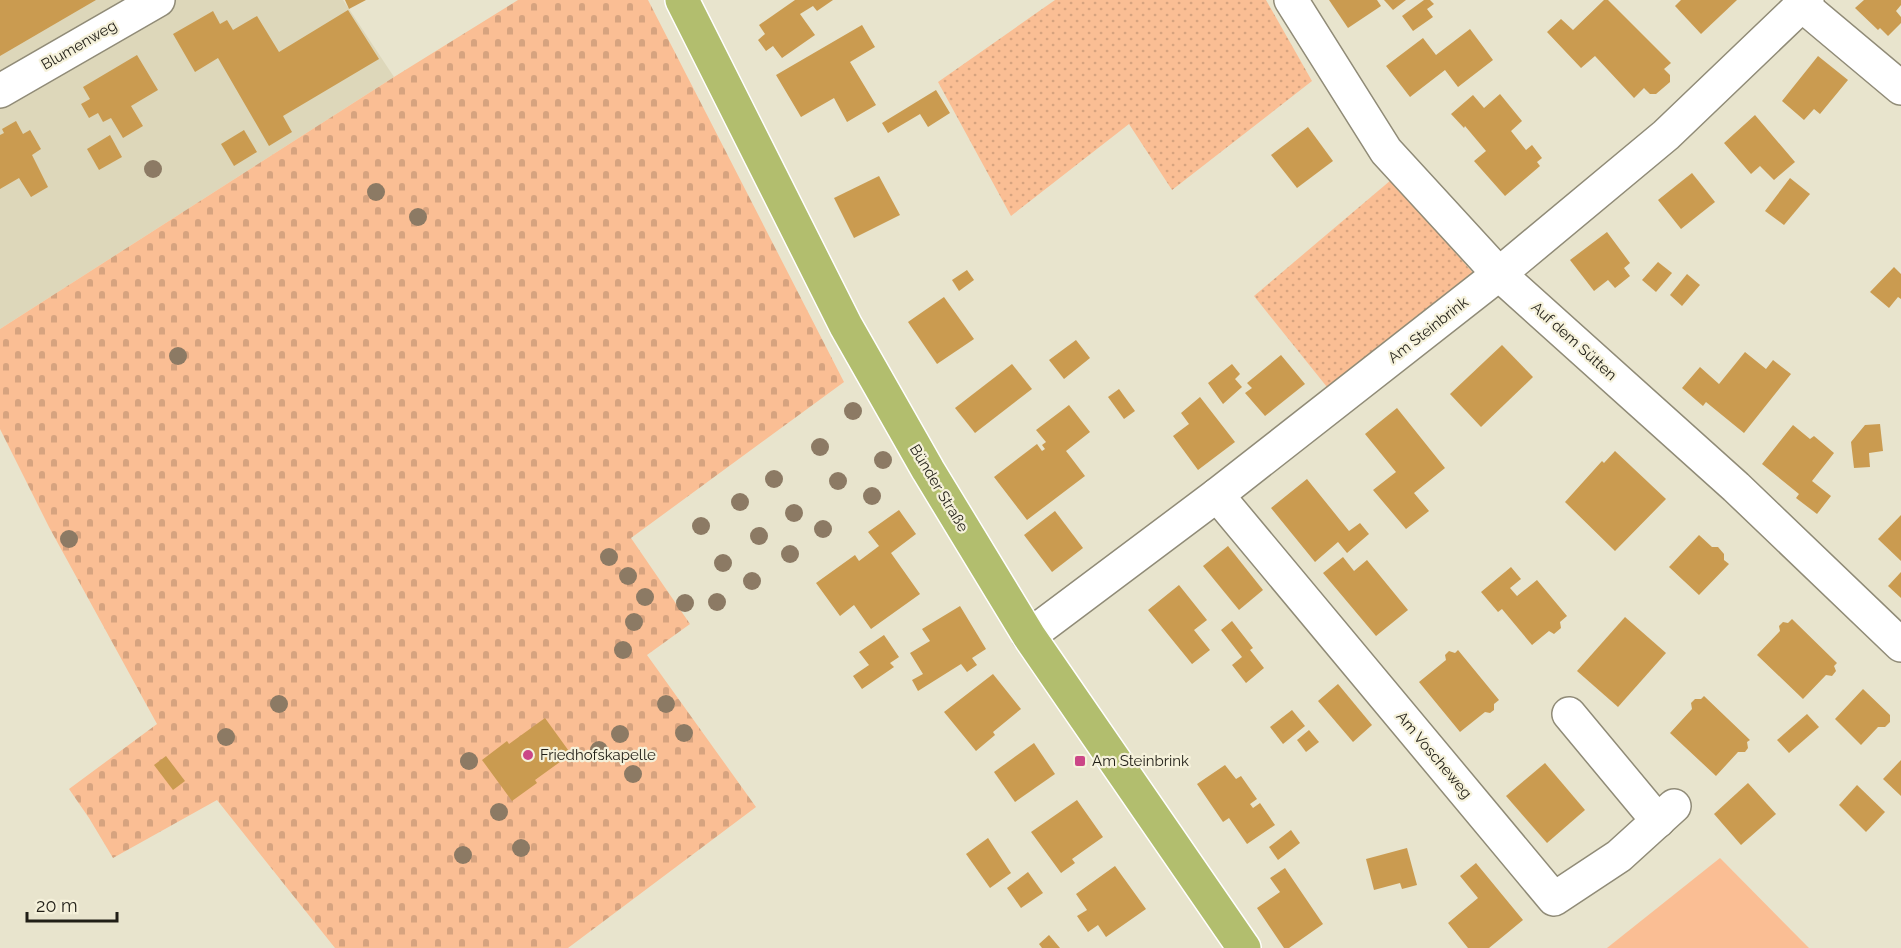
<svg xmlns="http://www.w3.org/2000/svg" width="1901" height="948" font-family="Raleway,sans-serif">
  <defs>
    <pattern id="grass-dots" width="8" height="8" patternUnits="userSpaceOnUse" patternTransform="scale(1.5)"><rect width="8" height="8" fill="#fabe94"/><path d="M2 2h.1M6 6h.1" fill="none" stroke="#d6a37f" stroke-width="1.8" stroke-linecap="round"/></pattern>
    <pattern id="cemetery-stones" width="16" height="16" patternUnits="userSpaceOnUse" patternTransform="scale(1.5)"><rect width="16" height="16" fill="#fabe94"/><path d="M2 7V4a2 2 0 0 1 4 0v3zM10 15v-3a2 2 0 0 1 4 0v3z" fill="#d6a37f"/></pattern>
  </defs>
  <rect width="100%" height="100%" fill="#e8e4cd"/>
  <polygon fill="#ddd7ba" points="0,0 343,0 394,77 0,329"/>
  <g fill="url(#grass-dots)">
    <polygon points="1055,0 1266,0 1312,81 1172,190 1129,124 1011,216 938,82"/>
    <polygon points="1391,180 1474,274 1331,392 1254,296"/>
  </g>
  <polygon fill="url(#cemetery-stones)" points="518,0 648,0 844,382 631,538 690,624 647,655 756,807 568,948 335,948 217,800 113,858 89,818 69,789 157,724 49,527 0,429 0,329 394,77"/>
  <polygon fill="#fabe94" points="1720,858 1809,948 1607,948"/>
  <g fill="#ca9b50">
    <polygon points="0,0 96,0 0,56"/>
    <polygon points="345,0 366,0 349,9"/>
    <polygon points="795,0 833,0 817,11 813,6 800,14 815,35 782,58 773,46 766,51 758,40 765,34 759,25"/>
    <polygon points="1329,0 1377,0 1381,6 1348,28"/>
    <polygon points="1384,0 1406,0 1393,10"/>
    <polygon points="1424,0 1430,0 1434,4 1427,9 1433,17 1413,31 1402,16"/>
    <polygon points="1604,0 1608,0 1671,63 1664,69 1670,75 1670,82 1656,94 1650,94 1644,88 1634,98 1595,56 1581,68 1547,32 1561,19 1573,30"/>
    <polygon points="1681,0 1737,0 1701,34 1675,6"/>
    <polygon points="1864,0 1901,0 1901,5 1896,11 1901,17 1901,23 1888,36 1880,28 1878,30 1855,8"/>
    <polygon points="348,10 379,59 283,116 292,132 269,146 218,58 195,72 173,34 213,11 220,24 227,20 233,30 257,16 279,52"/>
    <polygon points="862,25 875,47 850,62 876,105 847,122 834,98 801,117 776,75"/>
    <polygon points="1470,29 1493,60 1458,87 1445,70 1410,97 1386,66 1423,38 1436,55"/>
    <polygon points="137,55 158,90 131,106 143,126 123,138 111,118 103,122 98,113 89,118 81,104 90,99 83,87"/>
    <polygon points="1818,56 1848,80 1820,114 1814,109 1804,120 1782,101"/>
    <polygon points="936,90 950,113 928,127 920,114 888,133 882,123"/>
    <polygon points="1500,94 1522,121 1511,131 1526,150 1532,145 1542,158 1537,162 1540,166 1505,196 1474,161 1486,151 1465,126 1464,128 1451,114 1473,95 1484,108"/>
    <polygon points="1755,115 1795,162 1774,180 1760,166 1751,174 1724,143"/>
    <polygon points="16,121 23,134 30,130 41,149 32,155 48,187 31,197 19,178 0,189 0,135 4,133 2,129"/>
    <polygon points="1308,127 1333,161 1297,188 1271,155"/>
    <polygon points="244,130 257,152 234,166 221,144"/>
    <polygon points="110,135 122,157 99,170 87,149"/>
    <polygon points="1692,173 1715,202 1681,229 1658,200"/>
    <polygon points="879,176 900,215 854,238 834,198"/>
    <polygon points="1790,178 1810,194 1784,225 1765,211"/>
    <polygon points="1607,232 1630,263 1624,268 1630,276 1615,288 1608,280 1594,291 1570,260"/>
    <polygon points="1658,262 1672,273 1656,292 1642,280"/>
    <polygon points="1894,267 1901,274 1901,299 1898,297 1889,308 1870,292"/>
    <polygon points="967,270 974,280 959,291 952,280"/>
    <polygon points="1687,274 1700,285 1682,306 1670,295"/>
    <polygon points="944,297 974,339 937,364 908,322"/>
    <polygon points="1076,340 1090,358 1064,379 1049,360"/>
    <polygon points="1502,345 1533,377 1481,427 1450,394"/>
    <polygon points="1745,352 1766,369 1773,360 1791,374 1744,433 1706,402 1703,406 1682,388 1700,367 1719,384"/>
    <polygon points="1281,355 1305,384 1265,416 1245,393 1252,388 1247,383"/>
    <polygon points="1012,364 1032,389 975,433 955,408"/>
    <polygon points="1232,364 1240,374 1235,379 1242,387 1223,404 1208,383"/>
    <polygon points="1119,389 1135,411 1124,419 1108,397"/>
    <polygon points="1200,397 1235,442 1198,470 1173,436 1189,424 1181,413"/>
    <polygon points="1069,405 1090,432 1066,451 1085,476 1027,520 994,477 1037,444 1042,451 1045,449 1042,445 1046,442 1036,430"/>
    <polygon points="1397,408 1445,468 1414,493 1429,511 1406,529 1373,490 1396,472 1365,434"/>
    <polygon points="1880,424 1883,451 1869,453 1870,467 1854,468 1851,442 1865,425"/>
    <polygon points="1793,425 1810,439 1814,436 1834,453 1812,481 1831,496 1817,514 1796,498 1799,494 1762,464"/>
    <polygon points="1615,451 1666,499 1615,551 1565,502 1602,461 1604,463"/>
    <polygon points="1307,479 1349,531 1360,523 1369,534 1347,553 1338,542 1315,562 1271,508"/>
    <polygon points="899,510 916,534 891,553 920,594 871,629 854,605 840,616 816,583 855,555 859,561 879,546 868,532"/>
    <polygon points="1055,511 1083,548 1052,572 1024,535"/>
    <polygon points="1901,515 1901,561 1878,539"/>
    <polygon points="1699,535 1712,547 1718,547 1724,554 1724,560 1729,564 1699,595 1669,567"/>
    <polygon points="1228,546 1263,590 1239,610 1203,566"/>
    <polygon points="1343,557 1354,571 1367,560 1408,610 1376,636 1323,573"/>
    <polygon points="1511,567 1521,579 1510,588 1517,596 1537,580 1567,616 1560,622 1561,628 1554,634 1549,631 1532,645 1502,609 1498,612 1481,592"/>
    <polygon points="1901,572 1901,598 1888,586"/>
    <polygon points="1179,585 1207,620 1194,630 1210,650 1192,664 1148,610"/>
    <polygon points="960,606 986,649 972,658 977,665 967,672 961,664 918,691 912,680 923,674 910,653 930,641 922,629"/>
    <polygon points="1625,617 1666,653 1618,707 1577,671"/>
    <polygon points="1792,619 1837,663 1834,666 1836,671 1832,676 1826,675 1803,699 1757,655 1780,631 1779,626 1783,622 1788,623"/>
    <polygon points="1232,621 1253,648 1250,650 1264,668 1246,683 1232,665 1242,657 1221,630"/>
    <polygon points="884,635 899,657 890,663 894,667 862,689 853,676 869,665 859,652"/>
    <polygon points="1458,650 1499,700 1494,704 1494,710 1490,713 1485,712 1460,732 1419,682 1446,660 1445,655 1449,651 1455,653"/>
    <polygon points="993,674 1021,709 993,732 995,735 976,751 944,712"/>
    <polygon points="1338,684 1372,725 1353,742 1318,701"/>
    <polygon points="1863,689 1890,715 1890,722 1885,727 1878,727 1861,745 1835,719"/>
    <polygon points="1704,696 1750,740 1747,742 1748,748 1745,752 1738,752 1716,776 1670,733 1692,709 1691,703 1695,699 1701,699"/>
    <polygon points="1292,710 1305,726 1283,744 1270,727"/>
    <polygon points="1807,714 1819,727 1789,753 1777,740"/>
    <polygon points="545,718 571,754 535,780 537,783 512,801 482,760 507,741 509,744"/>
    <polygon points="1309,730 1319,742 1306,752 1297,740"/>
    <polygon points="1034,743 1055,774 1015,802 994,772"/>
    <polygon points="166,756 185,781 173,790 154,765"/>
    <polygon points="1901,760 1901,796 1883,779"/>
    <polygon points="1545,763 1585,810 1547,843 1506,796"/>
    <polygon points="1225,765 1236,779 1241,776 1257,799 1250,804 1253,808 1260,803 1275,825 1247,844 1229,818 1223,822 1197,784"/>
    <polygon points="1748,783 1776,814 1741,845 1714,814"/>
    <polygon points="1857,785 1885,812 1866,832 1839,805"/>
    <polygon points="1077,800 1103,837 1072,859 1075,863 1061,873 1031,832"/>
    <polygon points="1291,830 1300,843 1278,860 1269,847"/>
    <polygon points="988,838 1011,873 990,888 966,854"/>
    <polygon points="1407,848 1417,885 1402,889 1400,883 1374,890 1366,859"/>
    <polygon points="1476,863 1523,920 1489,948 1468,948 1448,923 1478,898 1460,876"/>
    <polygon points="1115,866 1146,909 1106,937 1098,925 1088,932 1077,916 1087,910 1076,894"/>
    <polygon points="1285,868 1323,924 1289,948 1284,948 1257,908 1280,892 1270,878"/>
    <polygon points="1028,872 1043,893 1021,908 1007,888"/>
    <polygon points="1049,935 1060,948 1042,948 1039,944"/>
  </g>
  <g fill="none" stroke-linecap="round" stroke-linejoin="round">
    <defs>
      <g id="minor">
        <polyline points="1291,0 1386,151 1499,274 1736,487 1901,645"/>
        <polyline points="1802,5 1901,88"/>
        <polyline points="0,91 158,0"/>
        <polyline points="1217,495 1554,899 1619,856 1674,806"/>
        <polyline points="1029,636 1217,495 1499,274 1666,135 1807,0"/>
        <polyline points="1569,714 1658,821"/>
      </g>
      <polyline id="major" points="682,0 846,326 928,470 1029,636 1244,948"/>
    </defs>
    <use href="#minor" stroke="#908b77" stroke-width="36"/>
    <use href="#major" stroke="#fff" stroke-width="36"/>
    <use href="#minor" stroke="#fff" stroke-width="33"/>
    <use href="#major" stroke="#b2be6e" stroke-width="33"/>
  </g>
  <g fill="#8c7a64">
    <circle cx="153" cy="169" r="9"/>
    <circle cx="376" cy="192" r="9"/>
    <circle cx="418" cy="217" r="9"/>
    <circle cx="178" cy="356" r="9"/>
    <circle cx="853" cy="411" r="9"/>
    <circle cx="820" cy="447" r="9"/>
    <circle cx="883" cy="460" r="9"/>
    <circle cx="774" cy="479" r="9"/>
    <circle cx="838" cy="481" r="9"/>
    <circle cx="872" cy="496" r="9"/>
    <circle cx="740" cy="502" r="9"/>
    <circle cx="794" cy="513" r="9"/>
    <circle cx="701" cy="526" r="9"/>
    <circle cx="823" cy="529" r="9"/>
    <circle cx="759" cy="536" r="9"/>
    <circle cx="69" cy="539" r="9"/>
    <circle cx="790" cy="554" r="9"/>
    <circle cx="609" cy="557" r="9"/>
    <circle cx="723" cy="563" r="9"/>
    <circle cx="628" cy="576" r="9"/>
    <circle cx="752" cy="581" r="9"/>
    <circle cx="645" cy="597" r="9"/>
    <circle cx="717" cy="602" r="9"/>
    <circle cx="685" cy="603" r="9"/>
    <circle cx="634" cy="622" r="9"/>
    <circle cx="623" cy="650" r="9"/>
    <circle cx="279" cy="704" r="9"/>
    <circle cx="666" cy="704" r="9"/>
    <circle cx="684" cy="733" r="9"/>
    <circle cx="620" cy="734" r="9"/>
    <circle cx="226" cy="737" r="9"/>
    <circle cx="599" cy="750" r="9"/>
    <circle cx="469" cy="761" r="9"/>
    <circle cx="633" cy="774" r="9"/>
    <circle cx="499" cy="812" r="9"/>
    <circle cx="521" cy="848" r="9"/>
    <circle cx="463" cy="855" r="9"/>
  </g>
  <g fill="#cb4687" stroke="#f5f1da" stroke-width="2">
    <circle cx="528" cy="755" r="6"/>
    <rect x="1074" y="755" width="12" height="12" rx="3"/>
  </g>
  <g text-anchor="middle" stroke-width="4.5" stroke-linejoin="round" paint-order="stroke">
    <g font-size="15" fill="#201e16" stroke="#f5f1da">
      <text transform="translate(79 45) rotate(-30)" y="5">Blumenweg</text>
      <text transform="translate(1428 330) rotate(-38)" y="5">Am Steinbrink</text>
      <text transform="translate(1574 341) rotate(42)" y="5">Auf dem Sütten</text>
      <text transform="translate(939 488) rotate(59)" y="5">Bünder Straße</text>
      <text transform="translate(1434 755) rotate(50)" y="5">Am Voscheweg</text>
    </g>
    <g font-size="15" fill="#201e16" stroke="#f5f1da" text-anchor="start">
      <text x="540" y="760">Friedhofskapelle</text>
      <text x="1092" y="766">Am Steinbrink</text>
    </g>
  </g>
  <path d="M27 912v9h90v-9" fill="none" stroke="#201e16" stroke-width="3"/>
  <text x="36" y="912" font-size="18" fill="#201e16" stroke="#f5f1da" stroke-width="4.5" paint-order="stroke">20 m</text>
</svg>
